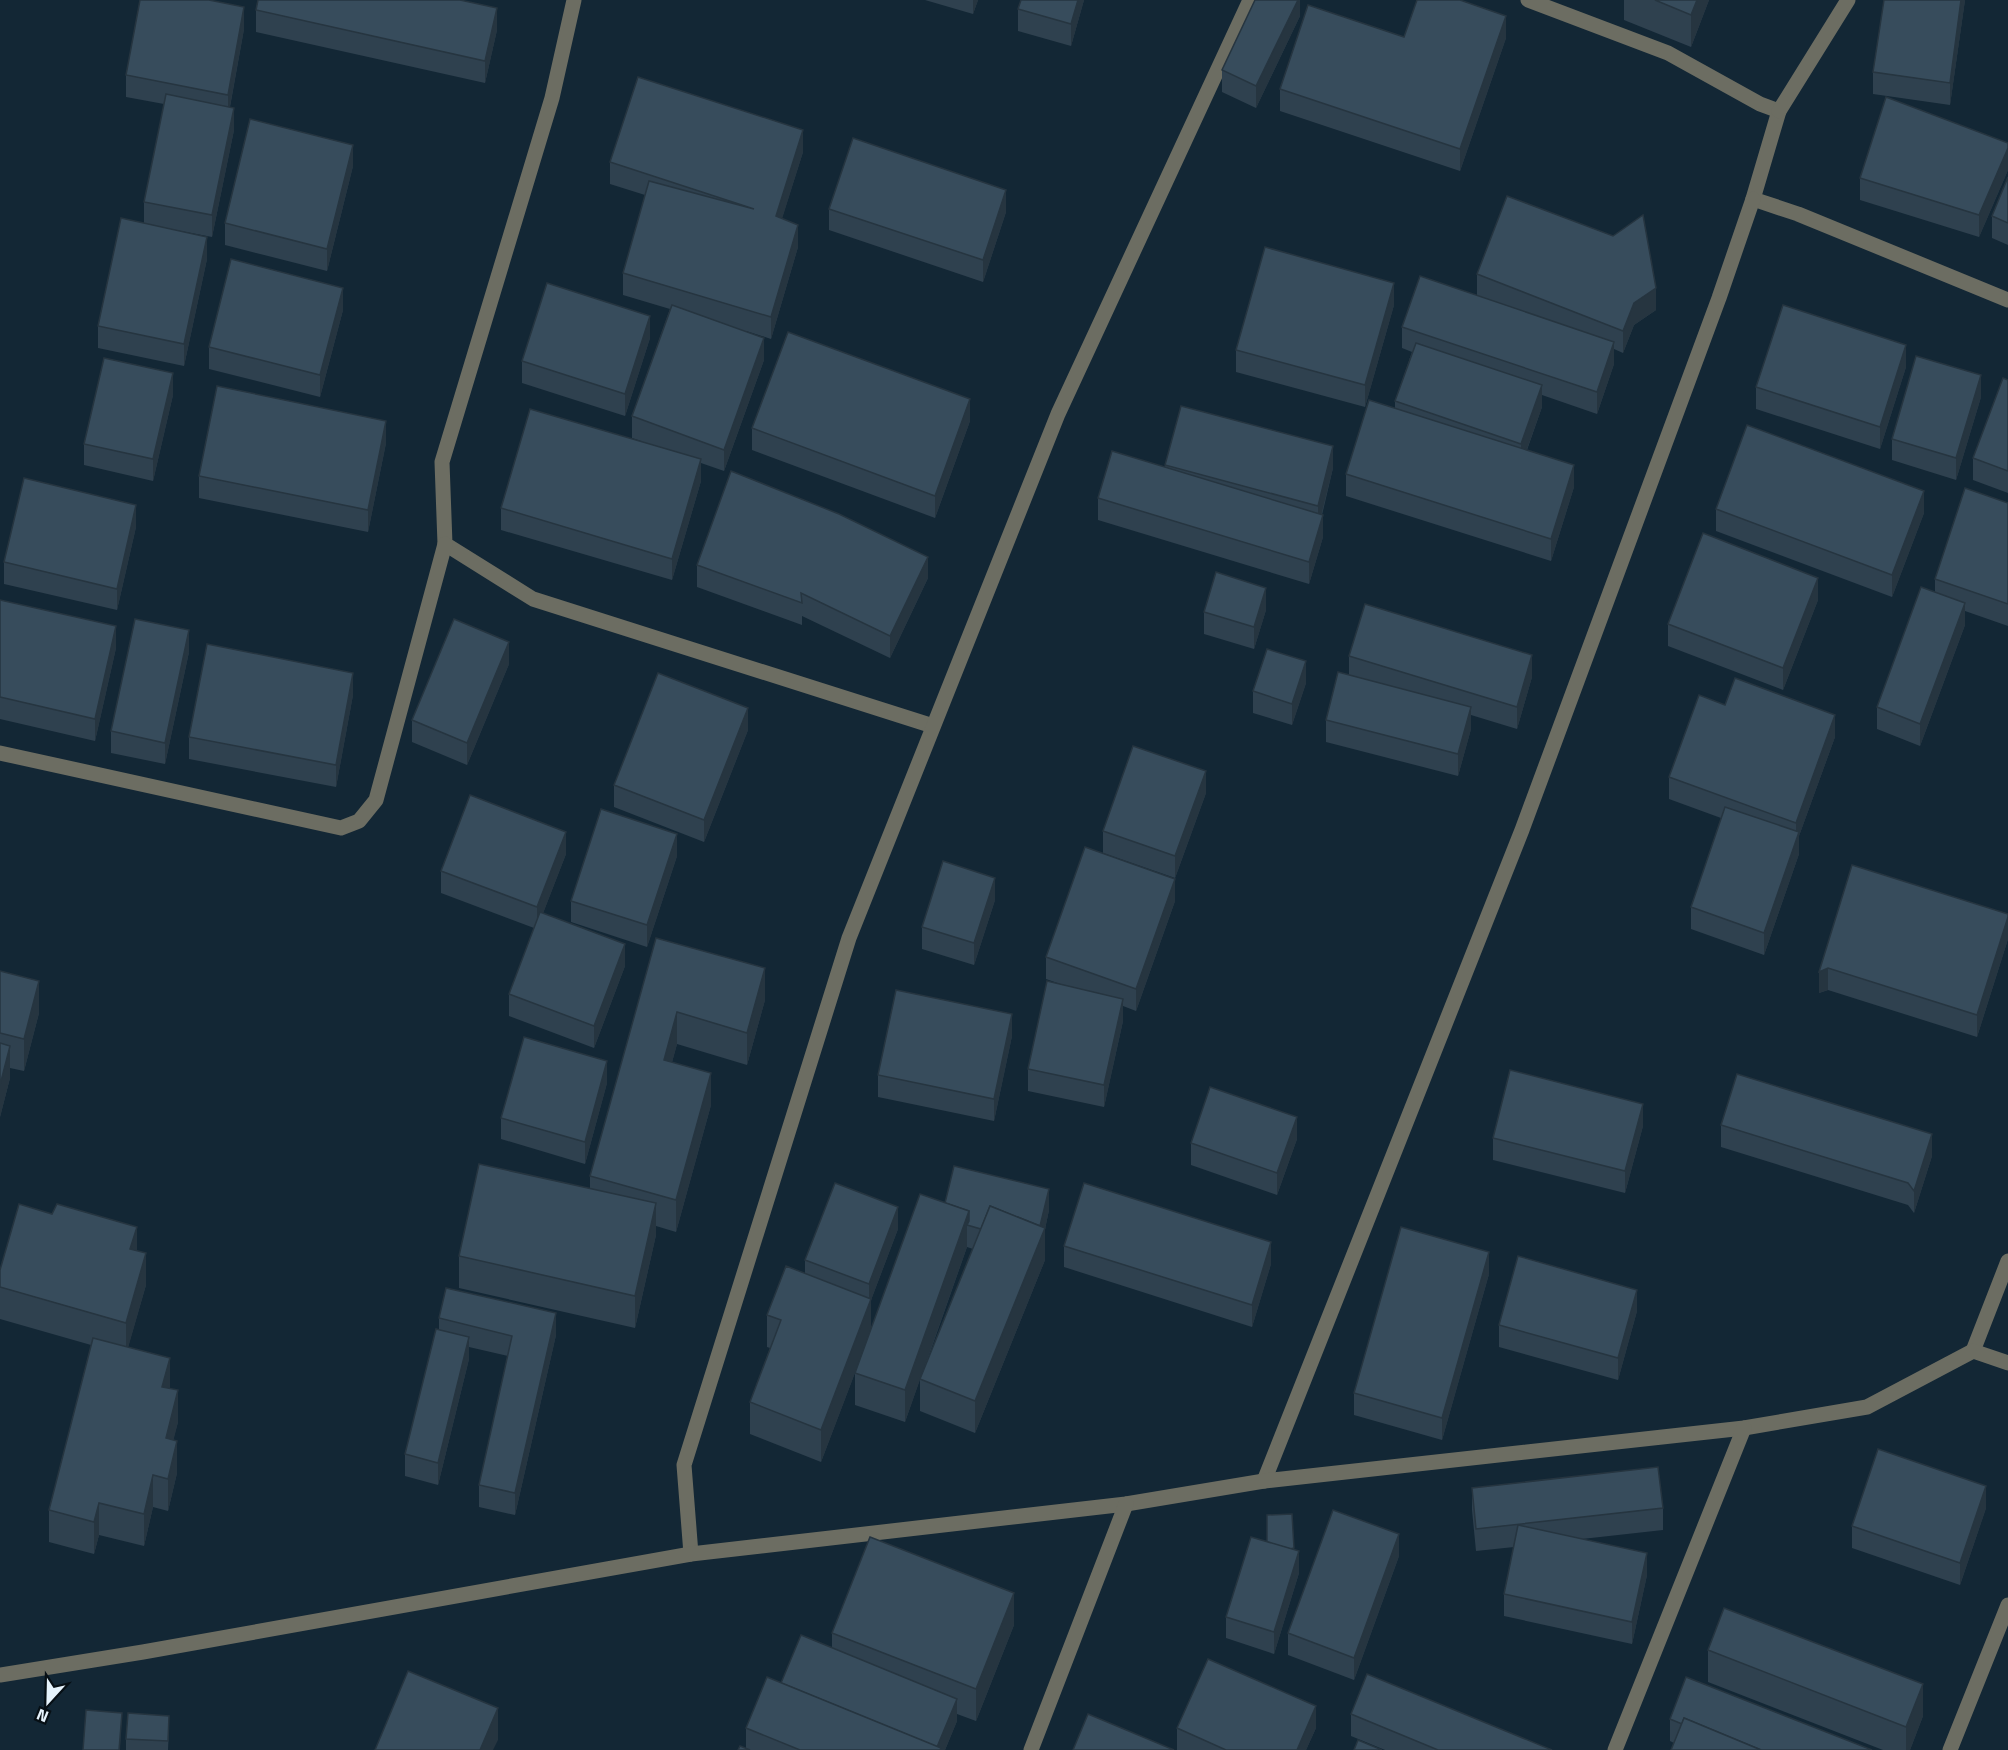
<svg xmlns="http://www.w3.org/2000/svg" width="2008" height="1750" font-family="'Titillium Web',sans-serif">
  <rect width="100%" height="100%" fill="#132735"/>
  <g fill="none" stroke-linecap="round" stroke-linejoin="round">
    <g stroke="#6c6d62" stroke-width="15">
      <polyline points="574,0 552,98 442,462 445,544 533,599 933,726"/>
      <polyline points="1528,0 1668,53 1760,104 1779,111 1753,199 1798,214 2008,300"/>
      <polyline points="1779,111 1848,0"/>
      <polyline points="0,753 341,828 359,821 376,800 445,544"/>
      <polyline points="1973,1351 2008,1261"/>
      <polyline points="1264,1481 1522,830 1719,298 1753,199"/>
      <polyline points="691,1554 684,1465 849,938 1058,414 1250,0"/>
      <polyline points="0,1675 143,1652 691,1554 1126,1504 1264,1481 1744,1428 1867,1407 1973,1351 2008,1363"/>
      <polyline points="1031,1750 1126,1504"/>
      <polyline points="1615,1750 1744,1428"/>
      <polyline points="1950,1750 2008,1605"/>
    </g>
  </g>
  <g fill="#2f414f" fill-rule="evenodd">
    <polygon points="925,0 978,0 973,14"/>
    <polygon points="1084,0 1071,46 1018,31 1018,9"/>
    <polygon points="1300,0 1300,16 1256,108 1222,92 1222,70"/>
    <polygon points="1624,0 1709,0 1691,47 1624,20"/>
    <polygon points="1965,0 1950,105 1873,94 1873,72"/>
    <polygon points="256,10 497,30 485,83 256,32"/>
    <polygon points="244,29 230,107 234,130 212,237 165,228 207,259 184,366 98,348 98,326 144,223 144,202 164,104 126,97 126,75"/>
    <polygon points="1404,37 1506,38 1460,171 1280,111 1280,89"/>
    <polygon points="2008,143 2008,170 1979,237 1860,200 1860,178"/>
    <polygon points="803,152 782,218 798,247 771,339 746,331 764,360 724,471 701,463 701,481 672,580 501,530 501,508 641,441 632,438 632,416 670,309 623,295 623,273 645,195 610,184 610,162"/>
    <polygon points="353,166 327,271 225,245 225,223"/>
    <polygon points="2008,177 2008,245 1992,238 1992,216"/>
    <polygon points="829,209 1006,212 983,282 829,230"/>
    <polygon points="1477,274 1656,310 1634,325 1623,353 1614,349 1614,364 1597,414 1542,395 1542,407 1527,450 1574,487 1551,561 1346,496 1346,474 1395,409 1395,401 1412,352 1402,348 1402,327 1477,295"/>
    <polygon points="1394,305 1365,407 1236,372 1236,350"/>
    <polygon points="343,310 320,397 209,369 209,347"/>
    <polygon points="650,338 625,416 522,383 522,361"/>
    <polygon points="1906,367 1880,449 1756,409 1756,387"/>
    <polygon points="2008,380 2008,493 1973,480 1973,458"/>
    <polygon points="173,395 153,481 84,465 84,444"/>
    <polygon points="1981,397 1956,480 1892,460 1892,439"/>
    <polygon points="970,421 935,518 752,450 752,428"/>
    <polygon points="386,443 368,532 199,498 199,476"/>
    <polygon points="1165,465 1333,468 1322,515 1323,537 1309,584 1098,520 1098,498 1165,467"/>
    <polygon points="2008,503 2008,626 1965,611 1965,625 1920,746 1877,729 1877,707 1935,592 1935,579"/>
    <polygon points="1716,509 1924,513 1892,597 1716,531"/>
    <polygon points="136,527 117,610 4,584 4,562"/>
    <polygon points="697,565 928,578 890,658 802,616 802,625 697,587"/>
    <polygon points="0,600 116,648 95,741 0,719"/>
    <polygon points="1818,600 1783,690 1668,646 1668,624"/>
    <polygon points="1266,610 1254,649 1204,634 1204,612"/>
    <polygon points="189,652 165,764 111,753 111,731"/>
    <polygon points="1349,656 1532,677 1517,729 1471,715 1471,729 1458,776 1326,742 1326,720 1349,675"/>
    <polygon points="509,664 467,765 412,742 412,720"/>
    <polygon points="1306,683 1292,725 1253,713 1253,691"/>
    <polygon points="353,695 336,787 189,759 189,737"/>
    <polygon points="1725,705 1835,737 1799,836 1799,854 1764,955 1691,929 1691,907 1721,818 1669,799 1669,777"/>
    <polygon points="748,730 704,842 614,807 614,785"/>
    <polygon points="1206,793 1175,878 1103,853 1103,831"/>
    <polygon points="566,854 543,913 625,966 594,1048 509,1016 509,994 534,928 441,893 441,871"/>
    <polygon points="677,856 647,947 571,922 571,901"/>
    <polygon points="1852,865 2008,914 2008,939 1977,1037 1828,990 1819,993"/>
    <polygon points="995,900 974,965 922,949 922,927"/>
    <polygon points="1175,901 1136,1011 1123,1006 1123,1021 1104,1107 1028,1091 1028,1069 1063,985 1046,979 1046,957"/>
    <polygon points="656,938 765,1000 747,1065 677,1044 672,1062 711,1105 676,1232 656,1226 656,1235 635,1328 459,1288 459,1256 590,1188 590,1176"/>
    <polygon points="0,971 39,1013 24,1071 10,1068 10,1078 0,1117"/>
    <polygon points="1012,1036 994,1121 878,1097 878,1075"/>
    <polygon points="607,1083 585,1164 501,1139 501,1118"/>
    <polygon points="1721,1125 1932,1156 1914,1213 1908,1205 1721,1147"/>
    <polygon points="1643,1126 1625,1193 1493,1160 1493,1138"/>
    <polygon points="1297,1139 1277,1195 1191,1165 1191,1143"/>
    <path d="M945,1203l104,7 -4,19v31l-70,173 -55,-22v-32l-15,43 -50,-17v-32l4,-11 -38,100 -71,-28v-32l20,-54 -3,-1v-32l38,-41v-14l93,-31 -27,71v29zM967,1247l6,2 -52,129z"/>
    <polygon points="1064,1246 1271,1264 1252,1327 1064,1267"/>
    <polygon points="137,1251 146,1285 128,1347 170,1388 178,1422 173,1440 177,1473 168,1511 153,1507 144,1546 99,1535 94,1554 49,1542 49,1510 91,1345 0,1319 0,1270"/>
    <polygon points="1489,1274 1442,1440 1354,1415 1354,1393"/>
    <polygon points="1637,1311 1618,1380 1499,1347 1499,1325"/>
    <polygon points="439,1318 556,1335 515,1515 479,1507 479,1485 508,1356 469,1347 469,1359 438,1485 405,1476 405,1454 439,1329"/>
    <polygon points="1472,1488 1663,1508 1663,1530 1582,1539 1647,1575 1632,1644 1504,1616 1504,1594 1514,1547 1476,1551 1472,1510"/>
    <polygon points="1986,1508 1960,1585 1852,1548 1852,1526"/>
    <polygon points="1292,1514 1294,1550 1299,1573 1274,1654 1226,1638 1226,1617 1267,1542"/>
    <polygon points="1399,1556 1354,1680 1288,1655 1288,1633"/>
    <polygon points="1014,1625 976,1721 957,1714 957,1721 945,1750 738,1750 746,1749 746,1728 781,1683 832,1648 832,1633"/>
    <polygon points="1708,1650 1923,1716 1910,1750 1883,1750 1708,1682"/>
    <polygon points="1351,1714 1552,1750 1385,1750 1351,1736"/>
    <polygon points="1670,1719 1872,1750 1674,1743 1670,1741"/>
    <polygon points="169,1727 168,1750 126,1750 126,1739"/>
    <polygon points="1177,1728 1316,1728 1306,1750 1177,1750"/>
  </g>
  <g fill="#263540">
    <polygon points="973,0 978,0 973,14"/>
    <polygon points="1078,0 1084,0 1071,46 1071,24"/>
    <polygon points="1298,0 1300,0 1300,16 1256,108 1256,86"/>
    <polygon points="1697,0 1709,0 1691,47 1691,15"/>
    <polygon points="1961,0 1965,0 1950,105 1950,83"/>
    <polygon points="244,7 244,29 228,117 228,95"/>
    <polygon points="497,8 497,30 485,83 485,61"/>
    <polygon points="1506,16 1506,38 1460,171 1460,149"/>
    <polygon points="234,108 234,130 212,237 212,215"/>
    <polygon points="803,130 803,152 776,238 776,216"/>
    <polygon points="353,145 353,166 327,271 327,249"/>
    <polygon points="2008,148 2008,170 1979,237 1979,215"/>
    <polygon points="1006,190 1006,212 983,282 983,260"/>
    <polygon points="798,225 798,247 771,339 771,317"/>
    <polygon points="207,237 207,259 184,366 184,344"/>
    <polygon points="1394,283 1394,305 1365,407 1365,385"/>
    <polygon points="343,288 343,310 320,397 320,375"/>
    <polygon points="1656,288 1656,310 1634,325 1623,353 1623,331 1634,303"/>
    <polygon points="650,316 650,338 625,416 625,394"/>
    <polygon points="764,338 764,360 724,471 724,450"/>
    <polygon points="1614,342 1614,364 1597,414 1597,392"/>
    <polygon points="1906,345 1906,367 1880,449 1880,427"/>
    <polygon points="173,373 173,395 153,481 153,459"/>
    <polygon points="1981,375 1981,397 1956,480 1956,458"/>
    <polygon points="1542,385 1542,407 1521,466 1521,444"/>
    <polygon points="970,399 970,421 935,518 935,496"/>
    <polygon points="386,421 386,443 368,532 368,510"/>
    <polygon points="1333,446 1333,468 1318,528 1318,506"/>
    <polygon points="701,459 701,481 672,580 672,559"/>
    <polygon points="1574,465 1574,487 1551,561 1551,539"/>
    <polygon points="1924,491 1924,513 1892,597 1892,575"/>
    <polygon points="136,505 136,527 117,610 117,589"/>
    <polygon points="1323,515 1323,537 1309,584 1309,562"/>
    <polygon points="928,557 928,578 890,658 890,636"/>
    <polygon points="1818,578 1818,600 1783,690 1783,668"/>
    <polygon points="1266,588 1266,610 1254,649 1254,627"/>
    <polygon points="1965,603 1965,625 1920,746 1920,724"/>
    <polygon points="116,626 116,648 95,741 95,719"/>
    <polygon points="189,630 189,652 165,764 165,743"/>
    <polygon points="509,642 509,664 467,765 467,743"/>
    <polygon points="1532,655 1532,677 1517,729 1517,707"/>
    <polygon points="1306,661 1306,683 1292,725 1292,704"/>
    <polygon points="353,673 353,695 336,787 336,765"/>
    <polygon points="1471,707 1471,729 1458,776 1458,754"/>
    <polygon points="748,708 748,730 704,842 704,820"/>
    <polygon points="1835,715 1835,737 1799,836 1799,854 1764,955 1764,933 1796,841 1796,823"/>
    <polygon points="1206,771 1206,793 1175,878 1175,856"/>
    <polygon points="566,832 566,854 537,929 537,907"/>
    <polygon points="677,834 677,856 647,947 647,925"/>
    <polygon points="995,878 995,900 974,965 974,943"/>
    <polygon points="1175,879 1175,901 1136,1011 1136,989"/>
    <polygon points="2008,917 2008,939 1977,1037 1977,1015"/>
    <polygon points="625,944 625,966 594,1048 594,1026"/>
    <polygon points="765,968 765,1000 747,1065 747,1033"/>
    <polygon points="1828,968 1828,990 1819,993 1819,972"/>
    <polygon points="39,981 39,1013 24,1071 24,1039"/>
    <polygon points="1123,999 1123,1021 1104,1107 1104,1085"/>
    <polygon points="677,1012 677,1044 664,1092 664,1060"/>
    <polygon points="1012,1014 1012,1036 994,1121 994,1099"/>
    <polygon points="10,1046 10,1078 0,1117 0,1085"/>
    <polygon points="607,1061 607,1083 585,1164 585,1142"/>
    <polygon points="711,1073 711,1105 676,1232 676,1200"/>
    <polygon points="1643,1104 1643,1126 1625,1193 1625,1171"/>
    <polygon points="1297,1117 1297,1139 1277,1195 1277,1173"/>
    <polygon points="1932,1134 1932,1156 1914,1213 1914,1191"/>
    <polygon points="1049,1189 1049,1210 1045,1229 1045,1260 975,1433 975,1401 1038,1235"/>
    <polygon points="656,1203 656,1235 635,1328 635,1296"/>
    <polygon points="898,1207 898,1229 871,1300 871,1331 821,1462 821,1430 869,1305 869,1284"/>
    <polygon points="969,1211 969,1226 967,1225 967,1247 905,1422 905,1390"/>
    <polygon points="137,1227 137,1259 130,1249"/>
    <polygon points="1271,1242 1271,1264 1252,1327 1252,1305"/>
    <polygon points="1489,1252 1489,1274 1442,1440 1442,1418"/>
    <polygon points="146,1253 146,1285 126,1355 126,1323"/>
    <polygon points="1637,1290 1637,1311 1618,1380 1618,1358"/>
    <polygon points="556,1313 556,1335 515,1515 515,1493"/>
    <polygon points="469,1337 469,1359 438,1485 438,1463"/>
    <polygon points="170,1358 170,1390 162,1387"/>
    <polygon points="178,1390 178,1422 166,1470 166,1438"/>
    <polygon points="177,1441 177,1473 168,1511 168,1479"/>
    <polygon points="153,1475 153,1507 144,1546 144,1514"/>
    <polygon points="1986,1486 1986,1508 1960,1585 1960,1563"/>
    <polygon points="99,1503 99,1535 94,1554 94,1522"/>
    <polygon points="1399,1534 1399,1556 1354,1680 1354,1658"/>
    <polygon points="1299,1551 1299,1573 1274,1654 1274,1632"/>
    <polygon points="1647,1553 1647,1575 1632,1644 1632,1622"/>
    <polygon points="1014,1593 1014,1625 976,1721 976,1689"/>
    <polygon points="1923,1684 1923,1716 1910,1750 1906,1750 1906,1727"/>
    <polygon points="957,1699 957,1721 945,1750 936,1750"/>
    <polygon points="1316,1706 1316,1728 1306,1750 1297,1750"/>
    <polygon points="498,1708 498,1740 493,1750 480,1750"/>
    <polygon points="122,1713 120,1750 119,1750"/>
  </g>
  <g fill="#374c5c" stroke="#263540" stroke-width="1.5">
    <polygon points="140,0 209,0 244,7 228,95 126,75"/>
    <polygon points="258,0 460,0 497,8 485,61 256,10"/>
    <polygon points="1021,0 1078,0 1071,24 1018,9"/>
    <polygon points="1255,0 1298,0 1256,86 1222,70"/>
    <polygon points="1417,0 1460,0 1506,16 1460,149 1280,89 1308,5 1404,37"/>
    <polygon points="1655,0 1697,0 1691,15"/>
    <polygon points="1884,0 1961,0 1950,83 1873,72"/>
    <polygon points="638,77 803,130 776,216 798,225 771,317 623,273 649,181 754,209 610,162"/>
    <polygon points="166,94 234,108 212,215 144,202"/>
    <polygon points="1886,97 2008,143 2008,148 1979,215 1860,178"/>
    <polygon points="250,119 353,145 327,249 225,223"/>
    <polygon points="853,138 1006,190 983,260 829,209"/>
    <polygon points="2008,177 2008,223 1992,216"/>
    <polygon points="1507,196 1613,236 1643,215 1656,288 1634,303 1623,331 1477,274"/>
    <polygon points="121,218 207,237 184,344 98,326"/>
    <polygon points="1265,247 1394,283 1365,385 1236,350"/>
    <polygon points="231,259 343,288 320,375 209,347"/>
    <polygon points="1420,276 1614,342 1597,392 1402,327"/>
    <polygon points="547,283 650,316 625,394 522,361"/>
    <polygon points="672,305 764,338 724,450 632,416"/>
    <polygon points="1783,305 1906,345 1880,427 1756,387"/>
    <polygon points="788,332 970,399 935,496 752,428"/>
    <polygon points="1416,343 1542,385 1521,444 1395,401"/>
    <polygon points="1916,356 1981,375 1956,458 1892,439"/>
    <polygon points="104,358 173,373 153,459 84,444"/>
    <polygon points="2003,378 2008,380 2008,471 1973,458"/>
    <polygon points="217,386 386,421 368,510 199,476"/>
    <polygon points="1369,400 1574,465 1551,539 1346,474"/>
    <polygon points="1181,406 1333,446 1318,506 1165,465"/>
    <polygon points="530,409 701,459 672,559 501,508"/>
    <polygon points="1747,425 1924,491 1892,575 1716,509"/>
    <polygon points="1112,451 1323,515 1309,562 1098,498"/>
    <polygon points="731,471 839,514 928,557 890,636 801,593 802,603 697,565"/>
    <polygon points="24,478 136,505 117,589 4,562"/>
    <polygon points="1965,488 2008,503 2008,604 1935,579"/>
    <polygon points="1703,533 1818,578 1783,668 1668,624"/>
    <polygon points="1216,572 1266,588 1254,627 1204,612"/>
    <polygon points="1921,587 1965,603 1920,724 1877,707"/>
    <polygon points="0,600 116,626 95,719 0,697"/>
    <polygon points="1365,604 1532,655 1517,707 1349,656"/>
    <polygon points="135,619 189,630 165,743 111,731"/>
    <polygon points="454,619 509,642 467,743 412,720"/>
    <polygon points="207,644 353,673 336,765 189,737"/>
    <polygon points="1267,649 1306,661 1292,704 1253,691"/>
    <polygon points="1338,672 1471,707 1458,754 1326,720"/>
    <polygon points="658,673 748,708 704,820 614,785"/>
    <polygon points="1735,678 1835,715 1796,823 1669,777 1699,695 1725,705"/>
    <polygon points="1133,746 1206,771 1175,856 1103,831"/>
    <polygon points="470,795 566,832 537,907 441,871"/>
    <polygon points="1725,807 1799,832 1764,933 1691,907"/>
    <polygon points="601,809 677,834 647,925 571,901"/>
    <polygon points="1085,847 1175,879 1136,989 1046,957"/>
    <polygon points="943,861 995,878 974,943 922,927"/>
    <polygon points="1852,865 2008,914 2008,917 1977,1015 1828,968 1819,972"/>
    <polygon points="540,912 625,944 594,1026 509,994"/>
    <polygon points="656,938 765,968 747,1033 677,1012 664,1060 711,1073 676,1200 590,1176"/>
    <polygon points="0,971 39,981 24,1039 0,1033"/>
    <polygon points="1047,981 1123,999 1104,1085 1028,1069"/>
    <polygon points="896,990 1012,1014 994,1099 878,1075"/>
    <polygon points="524,1037 607,1061 585,1142 501,1118"/>
    <polygon points="0,1043 10,1046 0,1085"/>
    <polygon points="1510,1070 1643,1104 1625,1171 1493,1138"/>
    <polygon points="1737,1074 1932,1134 1914,1191 1908,1183 1721,1125"/>
    <polygon points="1210,1087 1297,1117 1277,1173 1191,1143"/>
    <polygon points="479,1164 656,1203 635,1296 459,1256"/>
    <polygon points="954,1166 1049,1189 1040,1226 990,1206 981,1229 967,1225 969,1221 969,1211 945,1203"/>
    <polygon points="835,1183 898,1207 869,1284 805,1260"/>
    <polygon points="1084,1183 1271,1242 1252,1305 1064,1246"/>
    <polygon points="920,1194 969,1211 905,1390 855,1373"/>
    <polygon points="19,1204 52,1214 57,1204 137,1227 130,1249 146,1253 126,1323 0,1287 0,1270"/>
    <polygon points="990,1206 1045,1228 975,1401 920,1379"/>
    <polygon points="1401,1227 1489,1252 1442,1418 1354,1393"/>
    <polygon points="1518,1256 1637,1290 1618,1358 1499,1325"/>
    <polygon points="786,1266 871,1299 821,1430 750,1402 781,1320 767,1315"/>
    <polygon points="446,1288 556,1313 515,1493 479,1485 512,1336 439,1318"/>
    <polygon points="436,1329 469,1337 438,1463 405,1454"/>
    <polygon points="93,1338 170,1358 162,1387 178,1390 166,1438 177,1441 168,1479 153,1475 144,1514 99,1503 94,1522 49,1510"/>
    <polygon points="1878,1449 1986,1486 1960,1563 1852,1526"/>
    <polygon points="1658,1467 1663,1508 1476,1529 1472,1488"/>
    <polygon points="1333,1510 1399,1534 1354,1658 1288,1633"/>
    <polygon points="1292,1514 1294,1548 1290,1549 1267,1542 1267,1515"/>
    <polygon points="1518,1525 1647,1553 1632,1622 1504,1594"/>
    <polygon points="870,1537 1014,1593 976,1689 832,1633"/>
    <polygon points="1251,1537 1299,1551 1274,1632 1226,1617"/>
    <polygon points="1724,1608 1923,1684 1906,1727 1708,1650"/>
    <polygon points="801,1635 957,1699 937,1747 781,1683"/>
    <polygon points="1208,1659 1316,1706 1297,1750 1226,1750 1177,1728"/>
    <polygon points="408,1671 498,1708 480,1750 375,1750"/>
    <polygon points="1367,1674 1552,1750 1438,1750 1351,1714"/>
    <polygon points="767,1677 941,1748 940,1750 800,1750 746,1728"/>
    <polygon points="1686,1677 1872,1750 1761,1750 1684,1718 1682,1724 1670,1719"/>
    <polygon points="86,1710 122,1713 119,1750 83,1750"/>
    <polygon points="128,1713 169,1716 168,1741 126,1739"/>
    <polygon points="1088,1714 1174,1750 1073,1750"/>
    <polygon points="1684,1718 1761,1750 1671,1750"/>
    <polygon points="1358,1740 1382,1750 1354,1750"/>
    <polygon points="740,1746 750,1750 738,1750"/>
  </g>
  <g transform="translate(48 1702) rotate(202)" stroke="#060f15" stroke-width="4.5" paint-order="stroke">
  <path d="M0-4.5L10 22L0 15L-10 22Z" fill="#e6f3fc"/>
  <text y="-9" font-size="16" font-weight="bold" text-anchor="middle" fill="#e6f3fc">N</text>
  </g>
</svg>
